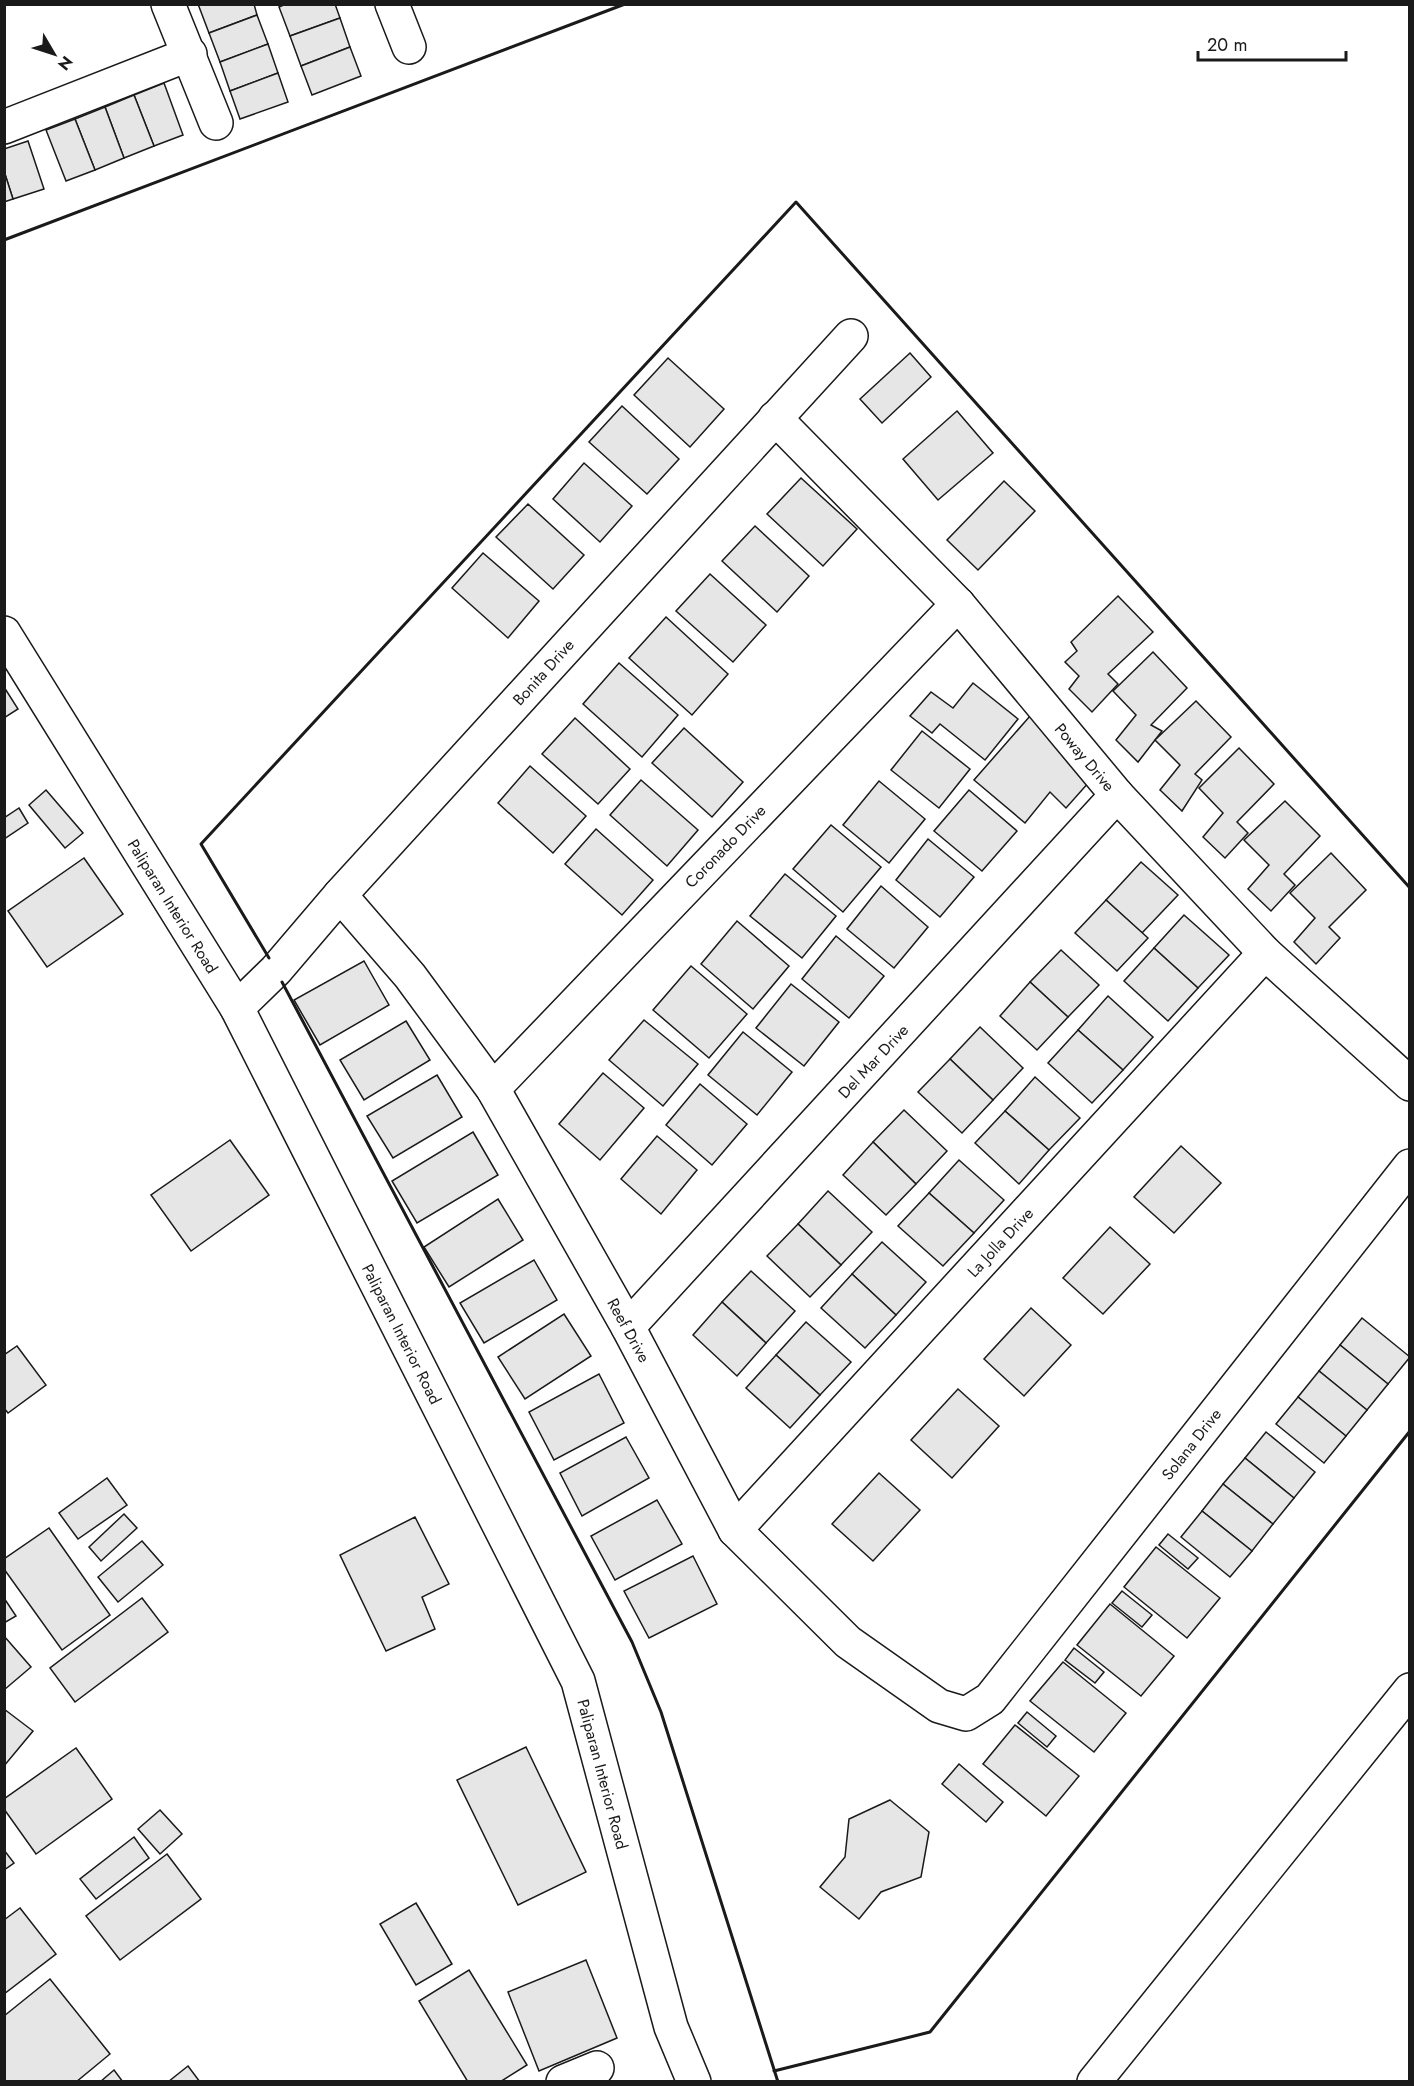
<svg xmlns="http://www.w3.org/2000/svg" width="1414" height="2086" font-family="Jost,sans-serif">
  <rect width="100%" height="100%" fill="#fff"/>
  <g fill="#e6e6e6" stroke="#1a1a1a" stroke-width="1.5">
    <polygon points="198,4 254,4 257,15 209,33"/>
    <polygon points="286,4 335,4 340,18 290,36 279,7"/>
    <polygon points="257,15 268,44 220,62 209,33"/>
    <polygon points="340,18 350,47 301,66 290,36"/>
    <polygon points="268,44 278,73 230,91 220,62"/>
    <polygon points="350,47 361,76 312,95 301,66"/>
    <polygon points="278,73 288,102 240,119 230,91"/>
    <polygon points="164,83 183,135 154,146 134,95"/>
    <polygon points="134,95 154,146 124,158 105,107"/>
    <polygon points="105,107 124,158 95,170 75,119"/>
    <polygon points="75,119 95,170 66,181 46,130"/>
    <polygon points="28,141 44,189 13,199 4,171 4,149"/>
    <polygon points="4,171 13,199 4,202"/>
    <polygon points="910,353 931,377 882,423 860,399"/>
    <polygon points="668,358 724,409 690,447 634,395"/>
    <polygon points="622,406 679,459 647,494 589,442"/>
    <polygon points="957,411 993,453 938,500 903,459"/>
    <polygon points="584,463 632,506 600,542 553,499"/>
    <polygon points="801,478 857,529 823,566 767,514"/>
    <polygon points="1004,481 1035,511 978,570 947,540"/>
    <polygon points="528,504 584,555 553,589 496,537"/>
    <polygon points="755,526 809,576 777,612 722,561"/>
    <polygon points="483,553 539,601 508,638 452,588"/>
    <polygon points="710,574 766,625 733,662 676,611"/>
    <polygon points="1118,596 1153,632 1108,674 1118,684 1092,712 1069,689 1079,676 1065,662 1077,651 1071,642"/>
    <polygon points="666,617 728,674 692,715 629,658"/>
    <polygon points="1153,652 1187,688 1151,725 1162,731 1138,762 1116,740 1136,715 1113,691"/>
    <polygon points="619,663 678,715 642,757 583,704"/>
    <polygon points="973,683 1018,719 985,760 940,724 932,733 910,716 931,692 953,708"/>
    <polygon points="4,687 18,709 4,718"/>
    <polygon points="1196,701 1231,737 1195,774 1202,780 1182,811 1160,790 1180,765 1155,740"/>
    <polygon points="1030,716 1090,781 1066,808 1050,792 1025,823 974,780"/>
    <polygon points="575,718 630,769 598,804 542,754"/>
    <polygon points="684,728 743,782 712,817 652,763"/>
    <polygon points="922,731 970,769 939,808 891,770"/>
    <polygon points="1239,748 1274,784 1237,822 1248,833 1225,858 1203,837 1223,813 1199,788"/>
    <polygon points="530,766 586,816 553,853 498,803"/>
    <polygon points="641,780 698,830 667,866 610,815"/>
    <polygon points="879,781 925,819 889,863 843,825"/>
    <polygon points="46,790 83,833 65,848 29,805"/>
    <polygon points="969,790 1017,831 982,871 934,831"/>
    <polygon points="1285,801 1320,836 1284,874 1295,885 1271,911 1248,889 1269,865 1244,840"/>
    <polygon points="19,808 28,823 4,839 4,818"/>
    <polygon points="831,825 881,867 843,912 793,869"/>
    <polygon points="596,829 653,880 622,915 565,864"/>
    <polygon points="928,839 974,877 940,917 896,880"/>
    <polygon points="1331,853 1366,890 1329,927 1340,938 1316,964 1294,942 1315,918 1290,893"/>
    <polygon points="84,858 123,914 47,967 8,911"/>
    <polygon points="1141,862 1178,895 1142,933 1106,900"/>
    <polygon points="785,874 836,916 802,958 750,916"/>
    <polygon points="881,886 928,927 894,968 847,929"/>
    <polygon points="1106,900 1148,938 1117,971 1075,933"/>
    <polygon points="1184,915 1229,955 1198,988 1154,948"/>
    <polygon points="737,921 789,966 753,1009 701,964"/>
    <polygon points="836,936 884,976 849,1018 802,979"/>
    <polygon points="1154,948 1198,988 1168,1021 1124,981"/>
    <polygon points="1061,950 1099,985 1068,1017 1030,982"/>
    <polygon points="364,961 389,1005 320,1045 294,1000"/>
    <polygon points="691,966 747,1014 709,1058 653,1010"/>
    <polygon points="1030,982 1068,1017 1037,1050 1000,1016"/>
    <polygon points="791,984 839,1022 804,1066 756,1028"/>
    <polygon points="1108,996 1153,1037 1123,1070 1078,1030"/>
    <polygon points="644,1020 698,1064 663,1106 609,1060"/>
    <polygon points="406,1021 430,1060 364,1100 340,1060"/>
    <polygon points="980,1027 1023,1068 993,1100 950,1059"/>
    <polygon points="1078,1030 1123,1070 1092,1103 1048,1063"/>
    <polygon points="743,1032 792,1072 757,1115 708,1075"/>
    <polygon points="950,1059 993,1100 962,1133 918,1092"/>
    <polygon points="603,1073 644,1108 600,1160 559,1124"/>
    <polygon points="437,1075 462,1117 393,1158 367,1116"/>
    <polygon points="1035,1077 1080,1118 1049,1150 1005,1111"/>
    <polygon points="700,1084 747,1124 712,1165 666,1125"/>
    <polygon points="904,1110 947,1151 916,1184 873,1142"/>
    <polygon points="1005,1111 1049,1150 1019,1184 975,1143"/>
    <polygon points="473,1132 498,1175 417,1223 392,1181"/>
    <polygon points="657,1136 697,1170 661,1214 621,1179"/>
    <polygon points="230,1140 269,1195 191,1251 151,1195"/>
    <polygon points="873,1142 916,1184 886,1215 843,1175"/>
    <polygon points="1181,1146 1221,1183 1174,1233 1134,1197"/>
    <polygon points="959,1160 1004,1200 974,1233 929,1193"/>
    <polygon points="828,1191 872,1232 841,1265 798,1224"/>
    <polygon points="929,1193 974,1233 943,1266 898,1226"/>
    <polygon points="498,1199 523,1240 449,1287 424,1247"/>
    <polygon points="798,1224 841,1265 810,1297 767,1256"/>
    <polygon points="1110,1227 1150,1264 1103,1314 1063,1278"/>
    <polygon points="882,1242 926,1282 896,1315 852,1274"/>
    <polygon points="534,1260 557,1300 484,1343 460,1303"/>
    <polygon points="751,1271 795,1311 766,1343 722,1302"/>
    <polygon points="852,1274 896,1315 865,1348 821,1308"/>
    <polygon points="722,1302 766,1343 737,1376 693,1335"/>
    <polygon points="1031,1308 1071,1345 1024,1396 984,1359"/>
    <polygon points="564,1314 591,1356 525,1399 498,1357"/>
    <polygon points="1362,1318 1410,1357 1388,1384 1340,1345"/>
    <polygon points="806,1322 851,1362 820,1395 776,1355"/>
    <polygon points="1340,1345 1388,1384 1367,1410 1319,1371"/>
    <polygon points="17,1346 46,1385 8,1413 4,1408 4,1355"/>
    <polygon points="776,1355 820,1395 790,1428 746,1388"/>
    <polygon points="1319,1371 1367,1410 1346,1436 1298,1397"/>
    <polygon points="599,1374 624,1423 554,1460 529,1412"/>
    <polygon points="958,1389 999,1426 952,1478 911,1440"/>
    <polygon points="1298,1397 1346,1436 1324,1463 1276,1424"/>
    <polygon points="1266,1432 1315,1472 1294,1498 1245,1458"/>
    <polygon points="626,1437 649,1478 582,1516 560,1473"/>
    <polygon points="1245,1458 1294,1498 1273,1524 1223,1484"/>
    <polygon points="879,1473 920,1510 873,1561 832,1524"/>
    <polygon points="107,1478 127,1505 78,1539 59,1513"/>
    <polygon points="1223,1484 1273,1524 1252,1551 1202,1511"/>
    <polygon points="657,1500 682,1544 615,1580 591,1536"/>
    <polygon points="1202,1511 1252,1551 1230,1577 1181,1537"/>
    <polygon points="124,1514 137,1528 101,1561 89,1547"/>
    <polygon points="415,1517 449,1584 422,1597 435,1629 386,1651 340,1555"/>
    <polygon points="49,1528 110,1615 62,1650 4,1569 4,1559"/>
    <polygon points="1168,1534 1198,1558 1188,1569 1159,1545"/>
    <polygon points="142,1541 163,1565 118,1602 98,1577"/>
    <polygon points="1156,1547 1220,1598 1187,1638 1124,1587"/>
    <polygon points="693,1556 717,1604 649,1638 624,1591"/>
    <polygon points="1122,1591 1152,1615 1142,1627 1112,1603"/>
    <polygon points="4,1598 16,1616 4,1623"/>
    <polygon points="142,1598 168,1632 75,1702 50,1668"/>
    <polygon points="1110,1604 1174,1656 1141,1696 1077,1645"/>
    <polygon points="4,1636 31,1667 4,1690"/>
    <polygon points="1074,1648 1104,1672 1095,1683 1065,1660"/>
    <polygon points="1063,1662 1126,1713 1094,1752 1030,1701"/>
    <polygon points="4,1709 33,1731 4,1766"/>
    <polygon points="1027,1712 1056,1736 1047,1747 1018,1723"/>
    <polygon points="1015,1725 1079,1776 1046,1816 983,1764"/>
    <polygon points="526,1747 586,1872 518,1905 457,1780"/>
    <polygon points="76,1748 112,1799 36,1854 4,1809 4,1799"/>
    <polygon points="959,1764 1003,1802 986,1822 942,1784"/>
    <polygon points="890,1800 929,1832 921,1877 881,1892 859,1919 820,1887 845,1857 849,1819"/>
    <polygon points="160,1810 182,1834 160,1854 138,1829"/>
    <polygon points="134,1837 149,1858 96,1899 80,1879"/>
    <polygon points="4,1850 14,1863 4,1870"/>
    <polygon points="167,1854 201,1899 120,1960 86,1916"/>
    <polygon points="416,1903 452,1964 416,1985 380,1924"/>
    <polygon points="20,1908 56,1954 4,1994 4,1920"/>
    <polygon points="586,1960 617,2038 539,2071 508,1992"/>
    <polygon points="469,1970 527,2065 500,2082 468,2082 419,2001"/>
    <polygon points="50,1979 110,2054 76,2082 4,2082 4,2016"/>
    <polygon points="188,2066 200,2082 168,2082"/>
    <polygon points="114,2070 123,2082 100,2082"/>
  </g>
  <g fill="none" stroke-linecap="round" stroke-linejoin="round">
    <defs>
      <g id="minor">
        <polyline points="168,4 216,123"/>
        <polyline points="392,4 409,47"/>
        <polyline points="4,127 190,54"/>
        <polyline points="775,418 958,604 1117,795 1265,953 1410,1084"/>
        <polyline points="4,633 237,1008 578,1681 671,2027 694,2082"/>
        <polyline points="340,895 410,976 493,1089 628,1327 735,1530 848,1642 939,1706 966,1714 990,1699 1410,1166"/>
        <polyline points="237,1008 276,970 340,895 851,336"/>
        <polyline points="493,1089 958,604"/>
        <polyline points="628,1327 1117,795"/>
        <polyline points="735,1530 1265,953"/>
        <polyline points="563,2082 597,2068"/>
        <polyline points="1094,2082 1410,1690"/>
      </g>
    </defs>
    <use href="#minor" stroke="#1a1a1a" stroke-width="36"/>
    <use href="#minor" stroke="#fff" stroke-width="33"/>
    <g stroke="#1a1a1a" stroke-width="3">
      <polyline points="4,240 625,4"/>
      <polyline points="269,958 201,844 796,202 1410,888"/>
      <polyline points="282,982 632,1642 661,1712 778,2082"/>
      <polyline points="774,2071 930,2032 1410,1431"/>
    </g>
  </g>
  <g text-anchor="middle" stroke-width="4.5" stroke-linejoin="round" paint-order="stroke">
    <g font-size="16" fill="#1a1a1a" stroke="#fff">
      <text transform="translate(543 672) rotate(-48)" y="6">Bonita Drive</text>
      <text transform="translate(1085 757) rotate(50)" y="6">Poway Drive</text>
      <text transform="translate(725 846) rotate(-46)" y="6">Coronado Drive</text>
      <text transform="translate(173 906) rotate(58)" y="6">Paliparan Interior Road</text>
      <text transform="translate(873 1061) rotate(-47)" y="6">Del Mar Drive</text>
      <text transform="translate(1000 1242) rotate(-47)" y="6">La Jolla Drive</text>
      <text transform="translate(629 1330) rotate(61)" y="6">Reef Drive</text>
      <text transform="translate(402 1334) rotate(63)" y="6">Paliparan Interior Road</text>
      <text transform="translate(1191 1444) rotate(-52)" y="6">Solana Drive</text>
      <text transform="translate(603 1774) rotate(75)" y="6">Paliparan Interior Road</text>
    </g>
  </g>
  <rect width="1414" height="2086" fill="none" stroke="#1a1a1a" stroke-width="12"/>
  <g transform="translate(54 54) rotate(129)" stroke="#ffffff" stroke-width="4.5" paint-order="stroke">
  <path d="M0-4.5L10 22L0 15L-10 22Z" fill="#1a1a1a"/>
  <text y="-9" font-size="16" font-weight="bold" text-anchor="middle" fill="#1a1a1a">N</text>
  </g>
  <path d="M1198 51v9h148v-9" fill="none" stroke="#1a1a1a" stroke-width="3"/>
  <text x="1207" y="51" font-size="18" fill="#1a1a1a" stroke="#ffffff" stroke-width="4.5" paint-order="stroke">20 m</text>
</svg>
